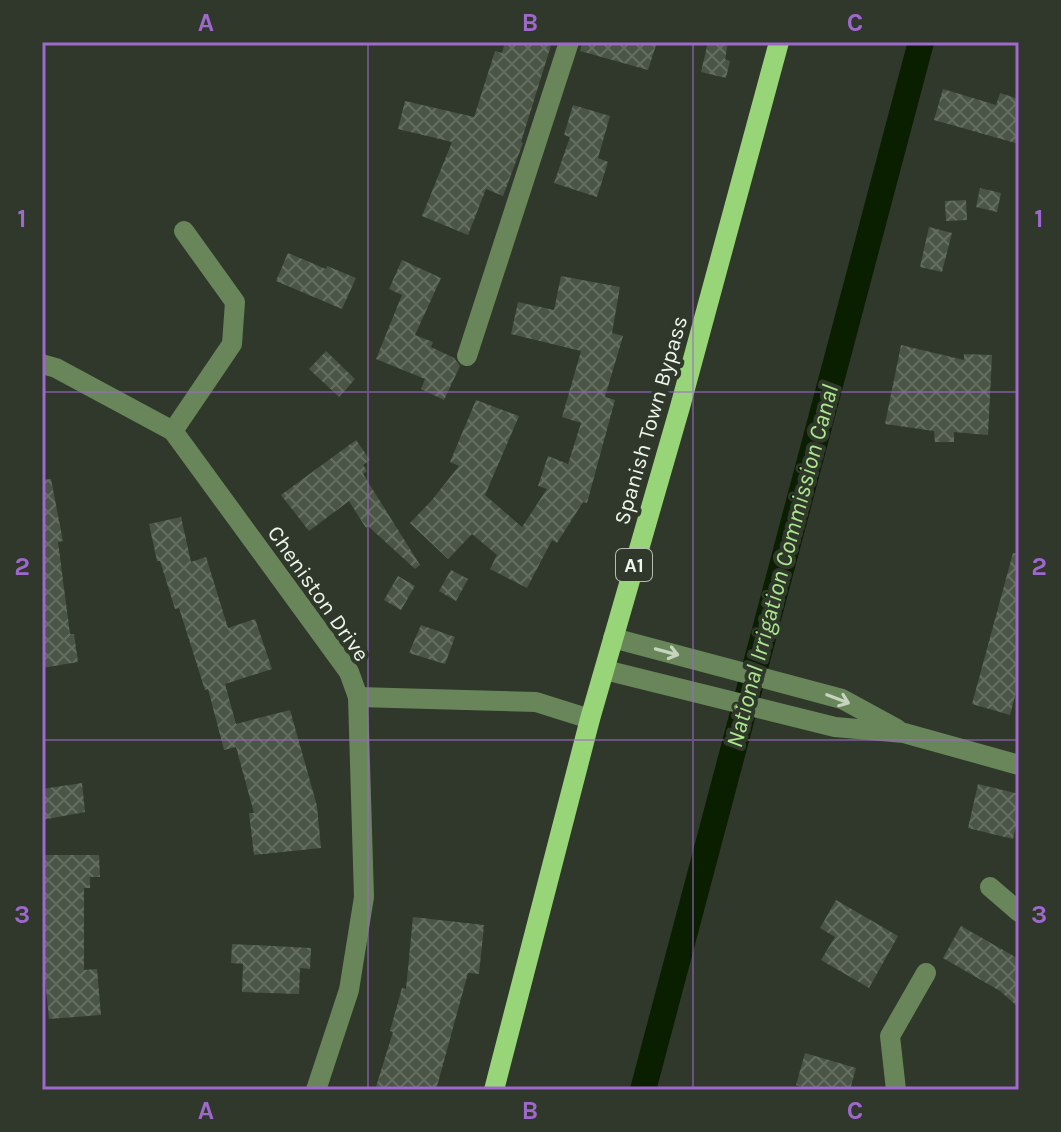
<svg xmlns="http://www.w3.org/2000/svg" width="1061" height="1132" font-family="Karla,sans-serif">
  <defs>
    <pattern id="building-cross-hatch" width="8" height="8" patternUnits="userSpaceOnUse" patternTransform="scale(2)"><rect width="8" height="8" fill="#4a5546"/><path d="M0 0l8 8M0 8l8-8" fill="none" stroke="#646e61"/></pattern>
  </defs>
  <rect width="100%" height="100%" fill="#2f382a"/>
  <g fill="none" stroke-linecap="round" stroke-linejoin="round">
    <polyline stroke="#0a1e00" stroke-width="26" points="643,1090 921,42"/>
  </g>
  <g fill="url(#building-cross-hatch)">
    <polygon points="505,42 552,42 521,142 523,143 503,196 486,189 468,235 422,216 452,142 398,129 405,101 474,117 495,51 502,53"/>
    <polygon points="582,42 657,42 648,70 580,51"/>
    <polygon points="708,42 728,42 725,59 730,61 726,78 701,72"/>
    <polygon points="943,89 996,105 1000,93 1019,99 1019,144 934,120"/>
    <polygon points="573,105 610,116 598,158 608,162 597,197 554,183 570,137 564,135"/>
    <polygon points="980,188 1001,193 997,212 976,207"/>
    <polygon points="966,200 967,220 946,221 945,201"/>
    <polygon points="929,227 952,233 942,272 920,267"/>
    <polygon points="288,253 326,269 327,266 356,278 342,309 276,281"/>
    <polygon points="402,260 441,278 415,335 433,342 431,347 454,358 460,366 444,400 421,389 425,379 376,359 402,295 389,289"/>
    <polygon points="561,276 620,287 612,333 623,336 605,397 615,400 587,503 583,502 557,543 552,540 527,588 490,569 497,555 472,534 448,559 410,523 432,500 459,466 450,462 476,400 519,416 485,495 522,527 547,489 538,486 548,456 568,464 581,423 562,417 581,351 511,334 518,302 554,310"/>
    <polygon points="901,345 964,360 964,354 992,355 988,435 954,432 954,442 935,442 934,431 885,424"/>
    <polygon points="326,351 355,379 339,397 309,369"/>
    <polygon points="356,440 370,460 363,465 367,471 363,474 420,565 415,569 368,526 366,528 349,501 309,531 281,495"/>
    <polygon points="51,479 63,541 58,542 70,634 74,634 78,662 42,668 42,480"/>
    <polygon points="181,517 191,562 206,557 228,628 255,619 272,669 225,684 236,724 290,710 317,806 321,848 254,855 249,813 254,813 236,747 224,750 208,689 205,690 179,608 175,609 160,561 157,561 149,524"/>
    <polygon points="1013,553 1019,554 1019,681 1010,715 972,704"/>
    <polygon points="451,570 468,579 456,601 439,591"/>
    <polygon points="398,576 415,586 401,610 384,600"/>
    <polygon points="421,625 455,637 445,664 409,653"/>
    <polygon points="82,783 85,812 42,820 42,789"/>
    <polygon points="978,784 1019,794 1019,813 1013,839 968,828"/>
    <polygon points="42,855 99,855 100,877 90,877 90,888 84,888 84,970 97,969 101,1015 49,1019 42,948"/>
    <polygon points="836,900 898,936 869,988 821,960 835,937 820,928"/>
    <polygon points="413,917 484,925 479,974 468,973 436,1090 375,1090 393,1032 390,1031 402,988 406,989"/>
    <polygon points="961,926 1019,959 1019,1008 1000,991 943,958"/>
    <polygon points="232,944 311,948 310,969 300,968 299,994 242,992 243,964 231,963"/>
    <polygon points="805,1053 856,1068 850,1090 813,1090 796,1085"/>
  </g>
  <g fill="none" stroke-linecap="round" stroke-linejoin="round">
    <g stroke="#688659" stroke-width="20">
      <polyline points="467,356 569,42"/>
      <polyline points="42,364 56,368 173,431 349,672 358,697 364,897 349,990 316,1090"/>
      <polyline points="173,431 232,344 235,302 184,231"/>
      <polyline points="613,638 842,699 897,729"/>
      <polyline points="605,670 835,727 904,733 1019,765"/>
      <polyline points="358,697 536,702 590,719"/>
      <polyline points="990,887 1019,912"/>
      <polyline points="896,1090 890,1036 926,973"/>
    </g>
    <polyline stroke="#98d578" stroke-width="20" points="494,1090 590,719 680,407 779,42"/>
  </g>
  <defs><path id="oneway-shaft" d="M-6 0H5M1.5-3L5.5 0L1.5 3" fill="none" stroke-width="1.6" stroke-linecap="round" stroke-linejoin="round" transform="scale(2)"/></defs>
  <g stroke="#c6d4bf">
    <use href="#oneway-shaft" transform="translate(667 652) rotate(15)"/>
    <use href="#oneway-shaft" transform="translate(838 699) rotate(21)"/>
  </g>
  <path fill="none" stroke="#9e68cc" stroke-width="2" stroke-opacity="0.55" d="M368,42v1048M693,42v1048M42,392h977M42,740h977"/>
  <g text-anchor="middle" stroke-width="8" stroke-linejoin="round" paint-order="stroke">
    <rect fill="#2f382a" stroke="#b5bcb1" stroke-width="2" x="616" y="549" width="36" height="32" rx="6"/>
    <g font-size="20" font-weight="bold" fill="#eef5eb">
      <text x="634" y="572">A1</text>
    </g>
    <g font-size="22" fill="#eef5eb" stroke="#2f382a">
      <text transform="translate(650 420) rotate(-74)" y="8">Spanish Town Bypass</text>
      <text transform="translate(319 593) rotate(55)" y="8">Cheniston Drive</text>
    </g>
    <g font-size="24" font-style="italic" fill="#ace78d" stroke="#2f382a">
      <text transform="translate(782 566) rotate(-75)" y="8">National Irrigation Commission Canal</text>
    </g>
  </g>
  <rect width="1061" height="1132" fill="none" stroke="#2f382a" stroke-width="88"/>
  <rect x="44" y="44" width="973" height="1044" fill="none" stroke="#9e68cc" stroke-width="3"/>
  <g font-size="26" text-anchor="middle" font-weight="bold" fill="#9e68cc">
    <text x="206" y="31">A</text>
    <text x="530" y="31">B</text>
    <text x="855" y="31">C</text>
    <text x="22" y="227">1</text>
    <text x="1039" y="227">1</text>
    <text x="22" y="575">2</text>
    <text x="1039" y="575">2</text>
    <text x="22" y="923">3</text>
    <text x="1039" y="923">3</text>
    <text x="206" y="1119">A</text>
    <text x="530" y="1119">B</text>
    <text x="855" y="1119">C</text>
  </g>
</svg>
